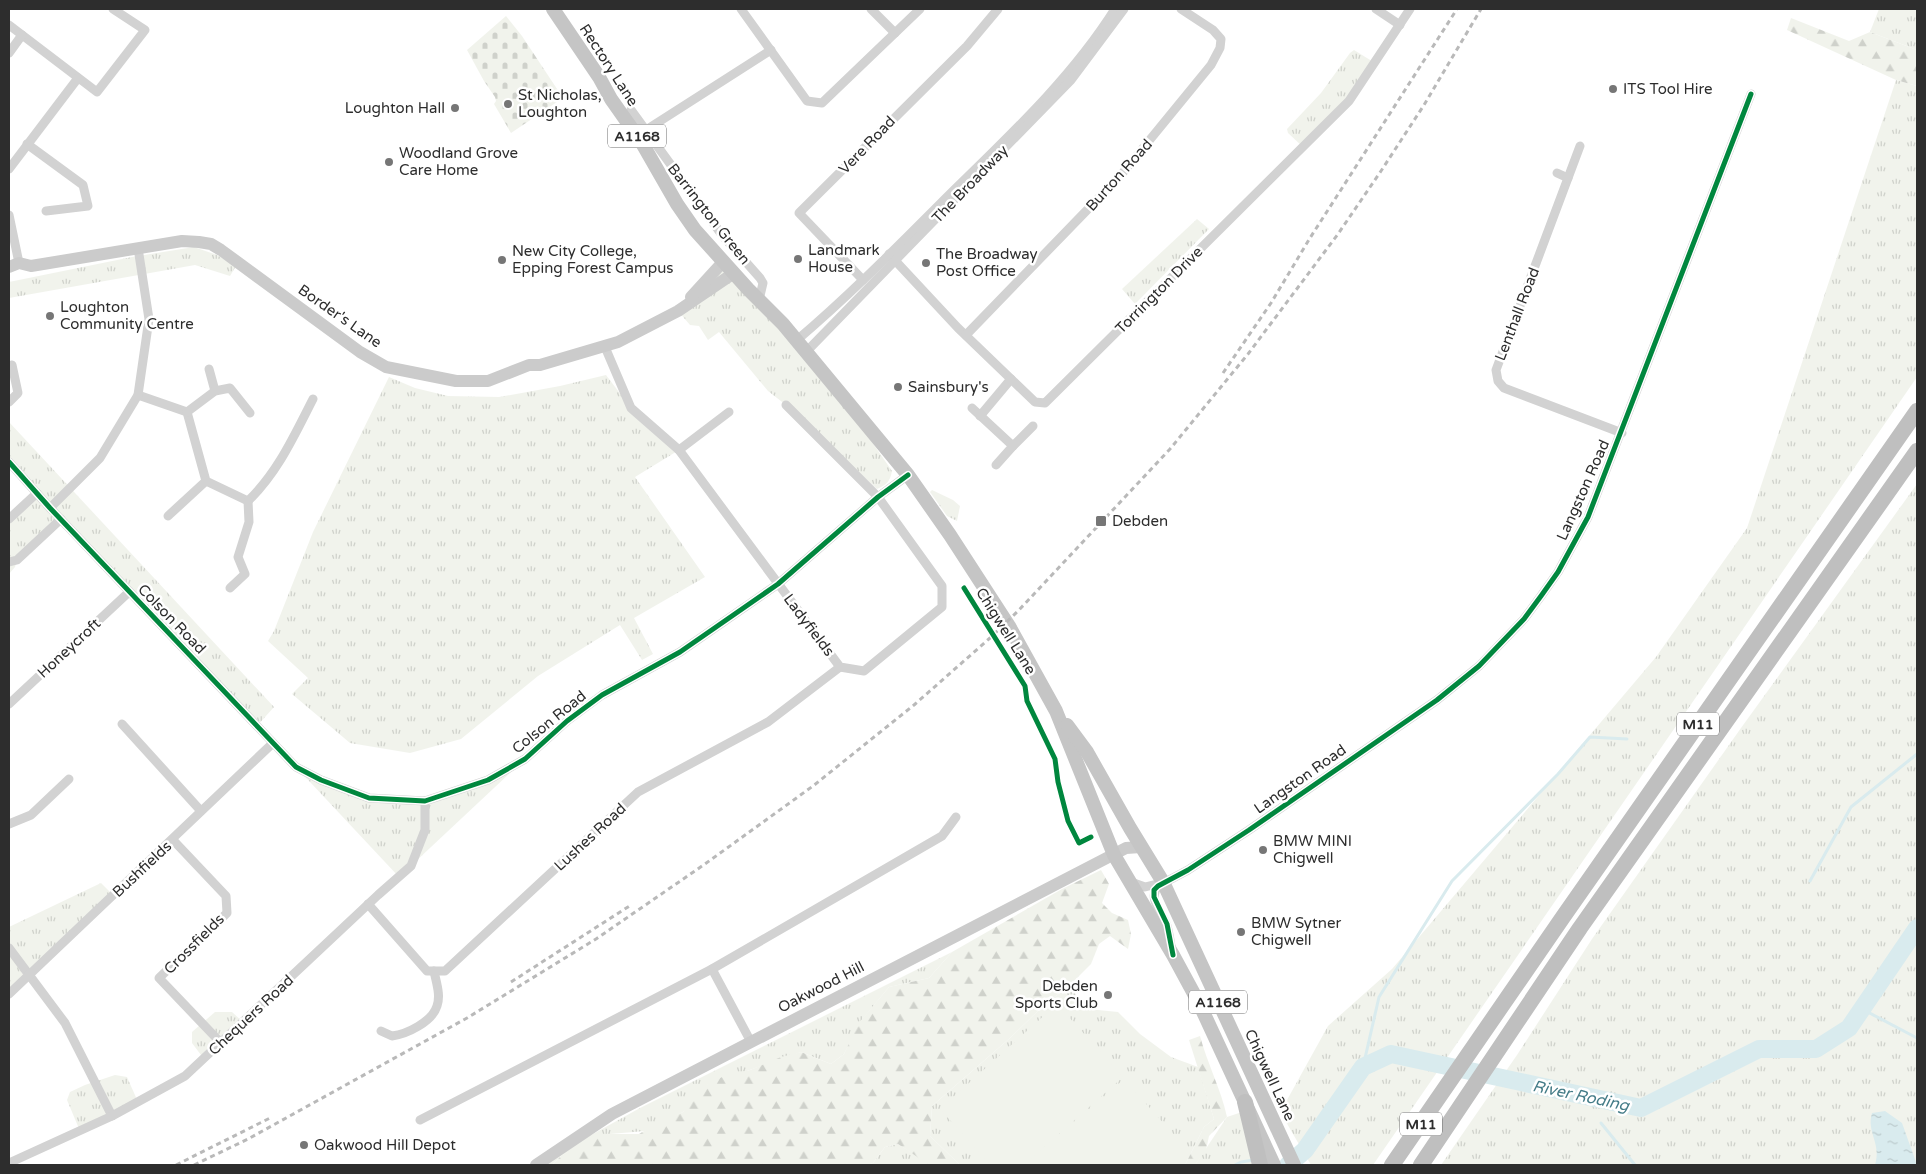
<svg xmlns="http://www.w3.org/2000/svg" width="1926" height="1174" font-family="'Varela Round',sans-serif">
  <defs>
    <pattern id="grass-tufts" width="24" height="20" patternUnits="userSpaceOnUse" patternTransform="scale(1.25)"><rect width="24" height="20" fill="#f1f3ec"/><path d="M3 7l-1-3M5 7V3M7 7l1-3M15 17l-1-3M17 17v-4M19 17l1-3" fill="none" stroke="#cfd1cb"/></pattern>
    <pattern id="forest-firs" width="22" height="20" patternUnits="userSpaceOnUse" patternTransform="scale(1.25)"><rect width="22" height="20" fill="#f1f3ec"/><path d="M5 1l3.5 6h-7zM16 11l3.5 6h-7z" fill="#cfd1cb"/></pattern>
    <pattern id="cemetery-stones" width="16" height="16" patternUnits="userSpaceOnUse" patternTransform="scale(1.25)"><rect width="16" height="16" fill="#f1f3ec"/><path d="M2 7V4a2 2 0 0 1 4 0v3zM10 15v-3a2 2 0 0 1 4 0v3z" fill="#cfd1cb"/></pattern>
    <pattern id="water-ripples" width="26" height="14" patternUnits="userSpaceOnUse" patternTransform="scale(1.25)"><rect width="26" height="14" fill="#d9ebee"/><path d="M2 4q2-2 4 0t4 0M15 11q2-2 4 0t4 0" fill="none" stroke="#bbcacc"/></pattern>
  </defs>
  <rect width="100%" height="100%" fill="#fff"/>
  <g fill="url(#grass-tufts)">
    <polygon points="1879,9 1917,9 1917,50 1870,32"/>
    <polygon points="1354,50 1375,63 1349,101 1303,147 1288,133 1287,129 1321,93 1350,53"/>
    <polygon points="1896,80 1917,86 1917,377 1373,1165 1311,1165 1275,1103 1287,1100 1328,1026 1392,969 1656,657 1747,528"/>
    <polygon points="1197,219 1209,229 1135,304 1122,289"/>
    <polygon points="194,247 217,255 236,266 230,276 195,265 9,298 9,282 132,257"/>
    <path d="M723,262l111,125 58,84c-2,11 -6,14 -15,18l-91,-84 -18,-14 -49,-59 -11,8 -9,-14 -9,-1 -12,-14z"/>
    <polygon points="606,375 631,408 679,450 635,477 705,577 634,618 653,654 642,660 620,625 538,676 461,739 410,753 350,743 292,694 308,678 268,641 274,631 313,532 389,377 415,388 448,396 499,397 560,386"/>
    <polygon points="9,422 274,707 257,726 61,520 17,560 15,567 9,574 9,519 37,493 9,462"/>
    <polygon points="1917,484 1917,1165 1441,1165 1517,1055 1592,939 1741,728"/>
    <polygon points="932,490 953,500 960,506 957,521 947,516 930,492"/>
    <polygon points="525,759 399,877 296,767 369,798 425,801 463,789"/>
    <polygon points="101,883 113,895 9,994 9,927"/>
    <polygon points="952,952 929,978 889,987 861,1021 844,1054 831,1064 801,1052 707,1085 683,1112 645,1131 610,1134 562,1155 552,1165 537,1165 640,1108"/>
    <polygon points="1069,986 1088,1009 1118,1012 1140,1034 1171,1057 1198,1067 1214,1119 1204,1127 1185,1165 960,1165 930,1136 932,1106 1010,1038 1044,1005"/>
    <polygon points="215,1012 232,1012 243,1022 204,1059 192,1043 192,1032"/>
    <polygon points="115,1075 127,1077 138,1102 80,1131 67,1100 70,1092 85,1085"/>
    <polygon points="1242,1112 1252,1165 1195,1165 1227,1117"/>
    <polygon points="898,1144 932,1165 867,1165 873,1163 885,1147"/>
  </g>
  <g fill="url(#forest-firs)">
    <polygon points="1791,18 1849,41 1870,32 1917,50 1917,86 1896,80 1787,30"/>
    <polygon points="1101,870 1109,884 1102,903 1112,913 1128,920 1131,934 1128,949 1110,936 1099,944 1091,964 1069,986 1044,1005 1010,1038 932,1106 930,1136 960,1165 926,1165 916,1156 898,1144 885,1147 873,1163 867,1165 552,1165 562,1155 596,1137 610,1134 639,1134 659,1122 683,1112 700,1088 722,1077 750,1070 781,1057 801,1052 831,1064 844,1054 858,1024 889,987 929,978 952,952 1062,889"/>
    <path d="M1200,1036c7,27 21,53 27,81l-18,19 -3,14 -11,15h-10l19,-38 10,-8 -25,-79z"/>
  </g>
  <polygon fill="url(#cemetery-stones)" points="506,16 522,36 563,98 511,133 494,104 496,101 495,97 484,81 467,50"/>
  <g fill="#f1f3ec">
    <polygon points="1057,1004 1123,1077 1024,1165 991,1165 940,1109"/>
    <polygon points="1124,1079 1189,1152 1174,1165 1028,1165"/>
  </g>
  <path fill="url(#water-ripples)" d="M1885,1111l17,12 15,42h-42c7,-21 -9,-33 -3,-52z"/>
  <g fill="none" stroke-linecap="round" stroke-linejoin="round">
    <g stroke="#d9ebee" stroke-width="3">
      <polyline points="1810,881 1851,807 1917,754"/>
      <polyline points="1862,1009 1917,1038"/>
      <polyline points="1363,1067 1379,997 1452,881 1558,774 1590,737 1627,739"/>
      <polyline points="1601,1123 1635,1165"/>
      <polyline points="1292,1153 1305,1150"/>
      <polyline points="1235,1165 1241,1162 1254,1160"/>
    </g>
    <polyline stroke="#d9ebee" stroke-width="18" points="1288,1165 1305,1150 1363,1067 1391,1054 1641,1108 1759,1049 1816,1049 1849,1028 1917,928"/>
    <g stroke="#d2d2d2" stroke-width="9">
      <polyline points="741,9 807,101 822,103 920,9"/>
      <polyline points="871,9 895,33"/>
      <polyline points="1376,9 1400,25"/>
      <polyline points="9,25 97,92 145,30 113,9"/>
      <polyline points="9,53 22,35"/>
      <polyline points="631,110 722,235 760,278 763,283 759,300"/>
      <polyline points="646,130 771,50"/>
      <polyline points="27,144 83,185 88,206 46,211"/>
      <polyline points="1580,146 1496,370 1498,381 1504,388 1622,433"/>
      <polyline points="9,169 78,78"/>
      <polyline points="1557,173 1568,178"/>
      <polyline points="9,215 19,263"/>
      <polyline points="889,254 958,328 1035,402 1045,403 1349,101 1410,9"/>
      <polyline points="863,280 799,213 967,46 998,9"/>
      <polyline points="966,335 1121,175 1211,65 1220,48 1221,39 1213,30 1181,9"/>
      <path d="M797,340c53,-45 102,-95 151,-144 59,-58 123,-117 167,-187"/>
      <polyline points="605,347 631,408 679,450 840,667 864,671 942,607 942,586 878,497 786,405"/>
      <polyline points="806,352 1071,80 1124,9"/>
      <polyline points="209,369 215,391"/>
      <path d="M138,395l49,17 19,69 42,20c30,-29 46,-65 65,-102"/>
      <polyline points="9,402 18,393 12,365"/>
      <polyline points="972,408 1013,446 996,465"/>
      <polyline points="187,412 215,391 230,388 250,413"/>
      <polyline points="980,416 1011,379"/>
      <polyline points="1013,446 1033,426"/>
      <polyline points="679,450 729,412"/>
      <polyline points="9,462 50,508 296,767 321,780 369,798 425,801 488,780 525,759 567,721 602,695 680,652 778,584 878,497 908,475"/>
      <polyline points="50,508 100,458 138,395 149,319 138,248"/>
      <polyline points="168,516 206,481"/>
      <polyline points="9,519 37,493"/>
      <polyline points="9,562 17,560 61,519"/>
      <polyline points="230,588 245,574 238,557 249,522 248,501"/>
      <polyline points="9,704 129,592"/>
      <polyline points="122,724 201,811"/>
      <polyline points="9,824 31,815 69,779"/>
      <polyline points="173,840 226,896 227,913 159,978 221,1043"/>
      <polyline points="1131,882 1145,887 1161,883"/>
      <polyline points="368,904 427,971 445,971 638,792 768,722 840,667"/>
      <path d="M1171,946c-1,-6 -2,-13 -4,-20 -4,-13 -20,-27 -9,-40l30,-16 61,-40 188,-130 42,-34 45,-47 17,-23 17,-24 30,-55 163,-423"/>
      <polyline points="9,948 65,1023 112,1116"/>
      <polyline points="712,969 751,1042"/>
      <polyline points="9,994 273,743"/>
      <path d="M381,1031l11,5c15,-2 40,-14 45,-30 4,-11 -1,-24 -3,-35"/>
      <polyline points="420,1120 712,969 942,836 956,817"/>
      <polyline points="9,1163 112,1116 185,1076 378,895 411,866 425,830 425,801"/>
    </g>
    <g stroke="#cbcbcb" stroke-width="12">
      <polyline points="9,267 19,263 31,266 182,241 199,242 211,244 221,250 360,352 386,367 456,381 488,381 529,365 540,365 618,342 678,311 734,273"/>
      <polyline points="691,297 723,262"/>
      <polyline points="536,1165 612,1114 1126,848 1141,847"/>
    </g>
    <g stroke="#c5c5c5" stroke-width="14">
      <polyline points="553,9 599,77 611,99 642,143 677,204 695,230 748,289 783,324 908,475 950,535 1009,626 1056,711 1114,855 1173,955 1199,1003 1274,1165"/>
      <polyline points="1067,725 1087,752 1130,828 1163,882 1294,1165"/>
    </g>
    <g stroke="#bfbfbf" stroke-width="16">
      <polyline points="1245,1102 1260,1165"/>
      <polyline points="1392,1165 1563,917 1917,411"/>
      <polyline points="1421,1165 1580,928 1917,451"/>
    </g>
    <g stroke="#b9b9b9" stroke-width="3" stroke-dasharray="5 4" stroke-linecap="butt">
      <polyline points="1223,373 1271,303 1310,238 1457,9"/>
      <polyline points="511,982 631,905"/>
      <polyline points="176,1165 272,1117"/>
      <polyline points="194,1165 248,1139 467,1018 596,939 705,864 813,786 914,705 990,638 1019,610 1170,449 1248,354 1338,234 1381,171 1424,105 1481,9"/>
    </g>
    <defs>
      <g id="cycleway">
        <polyline points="9,462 50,508 296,767 321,780 369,798 425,801 488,780 525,759 567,721 602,695 680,652 778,584 878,497 908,475"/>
        <polyline points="964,588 1025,686 1027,701 1055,759 1058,782 1068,821 1079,843 1091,837"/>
        <polyline points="1173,955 1167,924 1154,897 1154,890 1158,886 1188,870 1249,830 1437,700 1479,666 1524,619 1541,596 1558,572 1588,517 1751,94"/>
      </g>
    </defs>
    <use href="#cycleway" stroke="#fff" stroke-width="8"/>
    <use href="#cycleway" stroke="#00873e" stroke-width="5"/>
  </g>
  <g fill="#767676" stroke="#fff" stroke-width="2">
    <circle cx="1613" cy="89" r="5"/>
    <circle cx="508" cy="104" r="5"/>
    <circle cx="455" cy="108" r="5"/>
    <circle cx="389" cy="162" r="5"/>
    <circle cx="798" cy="259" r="5"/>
    <circle cx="502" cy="260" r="5"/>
    <circle cx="926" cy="263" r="5"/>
    <circle cx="50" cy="316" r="5"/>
    <circle cx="898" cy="387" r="5"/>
    <rect x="1095" y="515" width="12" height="12" rx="2.5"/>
    <circle cx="1263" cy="850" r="5"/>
    <circle cx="1241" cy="932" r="5"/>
    <circle cx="1108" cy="995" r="5"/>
    <circle cx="304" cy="1145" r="5"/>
  </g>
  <g text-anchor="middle" stroke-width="5" stroke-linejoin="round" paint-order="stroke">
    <g fill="#fff" stroke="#6c6c6c" stroke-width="1">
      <rect x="608" y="124.5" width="58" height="23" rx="4"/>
      <rect x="1677" y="712.5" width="42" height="23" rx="4"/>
      <rect x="1189" y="990.5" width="58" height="23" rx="4"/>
      <rect x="1400" y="1112.5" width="42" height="23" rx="4"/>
    </g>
    <g font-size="14" font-weight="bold" fill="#2d2d2d">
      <text x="637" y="141">A1168</text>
      <text x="1698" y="729">M11</text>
      <text x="1218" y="1007">A1168</text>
      <text x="1421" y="1129">M11</text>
    </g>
    <g font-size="15" fill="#2d2d2d" stroke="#fff">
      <text transform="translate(609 65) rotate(57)" y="5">Rectory Lane</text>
      <text transform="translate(867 145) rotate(-46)" y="5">Vere Road</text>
      <text transform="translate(1119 175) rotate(-48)" y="5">Burton Road</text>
      <text transform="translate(970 184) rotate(-46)" y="5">The Broadway</text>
      <text transform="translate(709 214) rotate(52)" y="5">Barrington Green</text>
      <text transform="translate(1159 290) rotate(-45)" y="5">Torrington Drive</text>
      <text transform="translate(1517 314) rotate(-69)" y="5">Lenthall Road</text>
      <text transform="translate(340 316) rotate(35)" y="5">Border's Lane</text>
      <text transform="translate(1583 490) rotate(-66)" y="5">Langston Road</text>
      <text transform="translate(172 619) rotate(46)" y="5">Colson Road</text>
      <text transform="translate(809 625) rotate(53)" y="5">Ladyfields</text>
      <text transform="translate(1006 631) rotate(58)" y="5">Chigwell Lane</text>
      <text transform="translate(69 648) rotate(-43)" y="5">Honeycroft</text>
      <text transform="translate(549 722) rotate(-39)" y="5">Colson Road</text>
      <text transform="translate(1300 779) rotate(-35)" y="5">Langston Road</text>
      <text transform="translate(590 837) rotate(-43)" y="5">Lushes Road</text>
      <text transform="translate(142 869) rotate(-43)" y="5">Bushfields</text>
      <text transform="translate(194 944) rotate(-45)" y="5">Crossfields</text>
      <text transform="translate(821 987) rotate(-27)" y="5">Oakwood Hill</text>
      <text transform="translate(251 1015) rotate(-43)" y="5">Chequers Road</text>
      <text transform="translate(1270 1075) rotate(65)" y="5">Chigwell Lane</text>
    </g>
    <g font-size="15" fill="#2d2d2d" stroke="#fff" text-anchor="start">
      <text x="1623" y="94">ITS Tool Hire</text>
      <text x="518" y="100">St Nicholas,<tspan x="518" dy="17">Loughton</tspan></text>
      <text x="445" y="113" text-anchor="end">Loughton Hall</text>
      <text x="399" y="158">Woodland Grove<tspan x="399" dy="17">Care Home</tspan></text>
      <text x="808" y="255">Landmark<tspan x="808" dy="17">House</tspan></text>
      <text x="512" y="256">New City College,<tspan x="512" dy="17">Epping Forest Campus</tspan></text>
      <text x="936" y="259">The Broadway<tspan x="936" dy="17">Post Office</tspan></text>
      <text x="60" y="312">Loughton<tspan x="60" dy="17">Community Centre</tspan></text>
      <text x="908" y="392">Sainsbury's</text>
      <text x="1112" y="526">Debden</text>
      <text x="1273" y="846">BMW MINI<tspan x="1273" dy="17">Chigwell</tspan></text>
      <text x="1251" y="928">BMW Sytner<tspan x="1251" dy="17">Chigwell</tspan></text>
      <text x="1098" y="991" text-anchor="end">Debden<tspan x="1098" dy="17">Sports Club</tspan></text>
      <text x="314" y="1150">Oakwood Hill Depot</text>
    </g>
    <g font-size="16" font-style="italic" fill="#437b87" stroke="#fff">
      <text transform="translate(1581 1095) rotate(12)" y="6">River Roding</text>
    </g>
  </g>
  <rect width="1926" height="1174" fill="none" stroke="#2d2d2d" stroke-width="20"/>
</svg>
